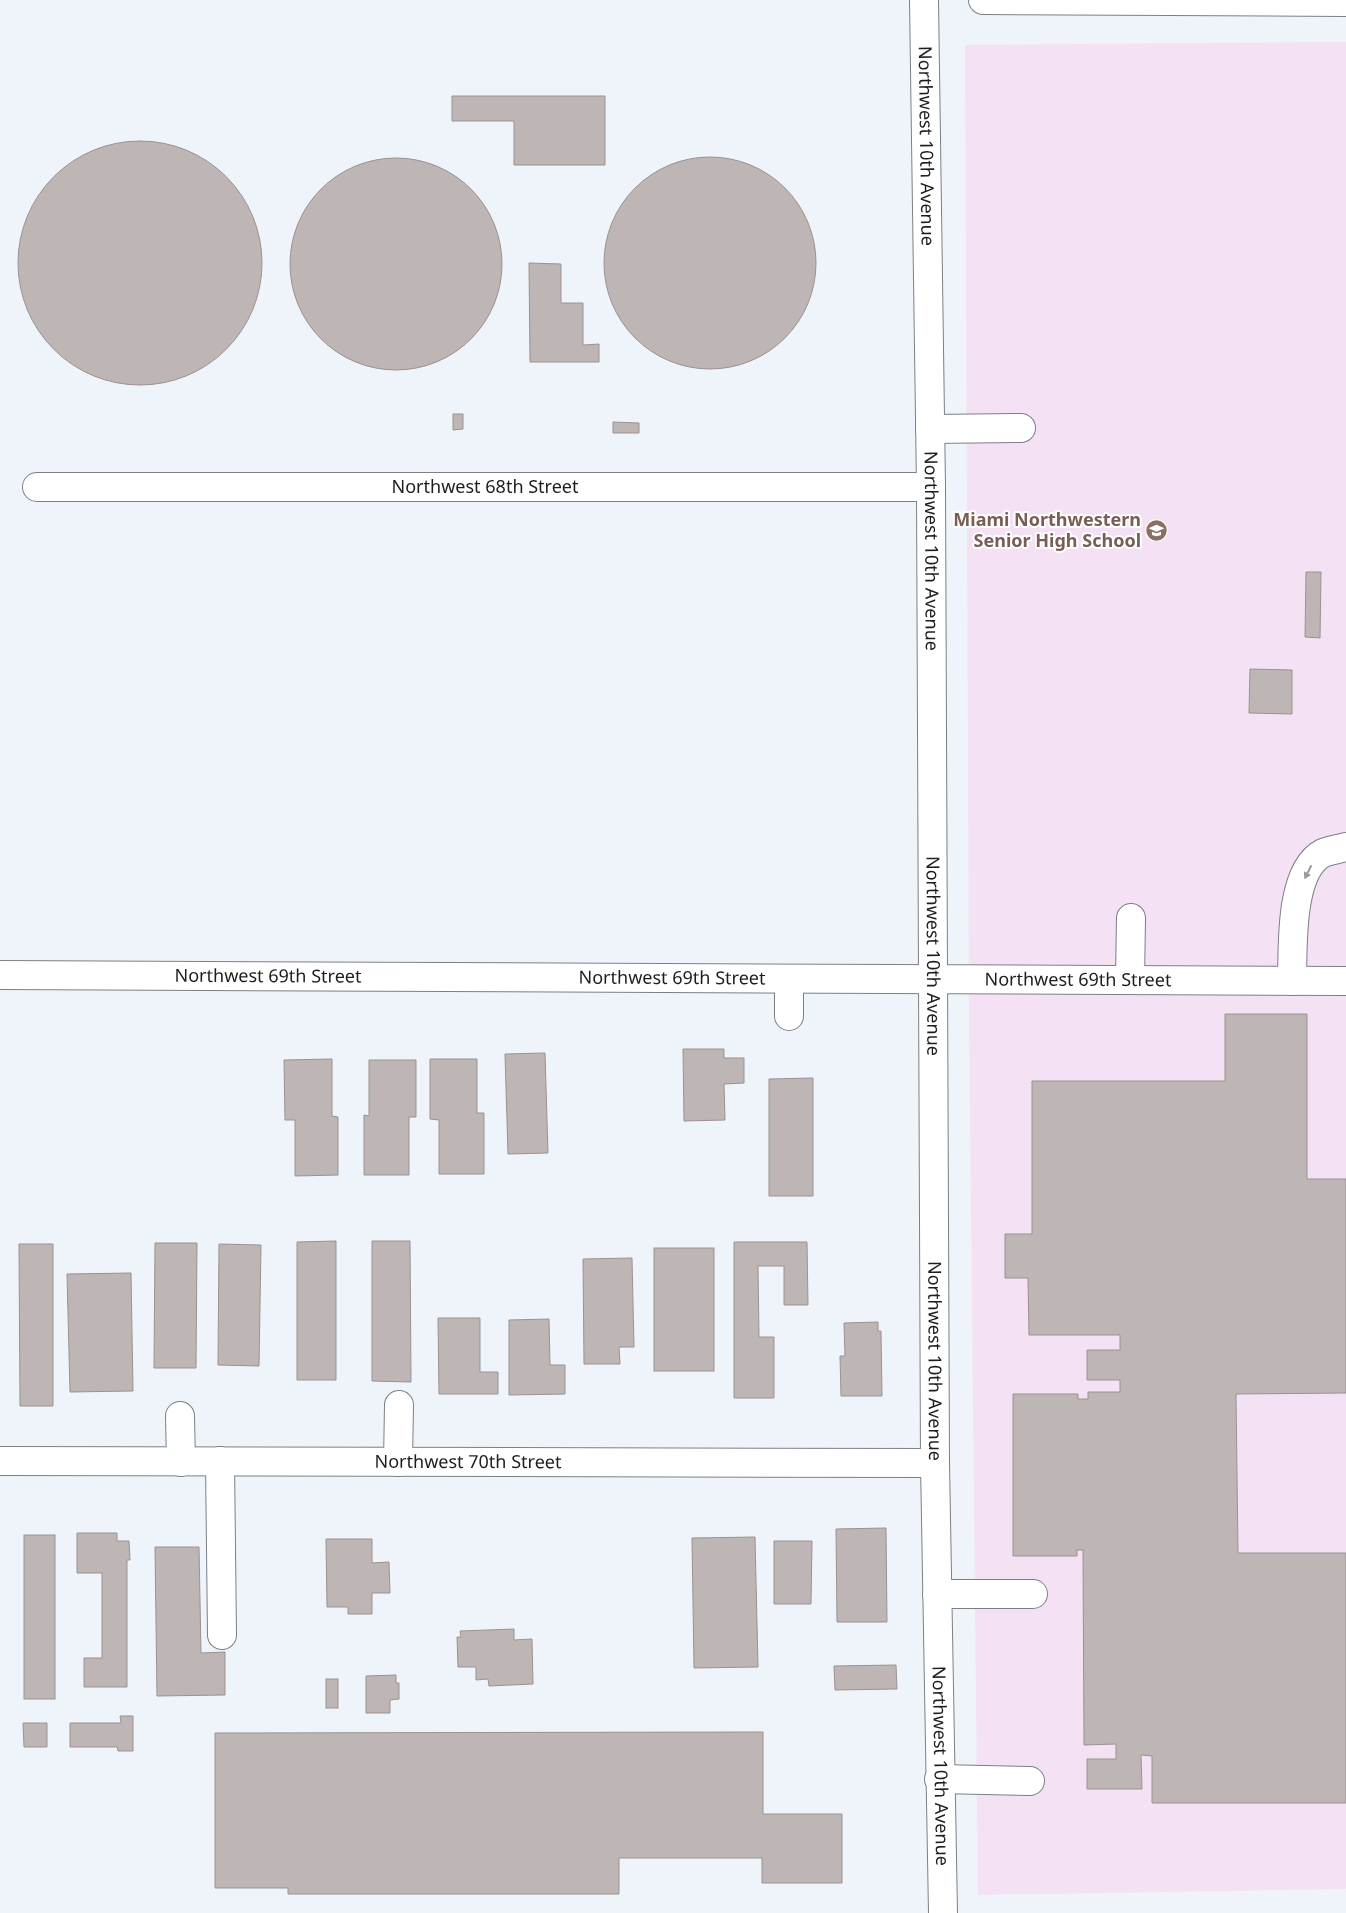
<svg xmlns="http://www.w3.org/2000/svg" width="1346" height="1913" font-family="'Noto Sans',sans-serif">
  <rect width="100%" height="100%" fill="#eef4f9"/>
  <polygon fill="#f4e2f4" points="1346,42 1346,1889 978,1895 969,1015 965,45"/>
  <g fill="#beb6b5" stroke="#9a9291">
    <polygon points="452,96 605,96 605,165 514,165 514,121 452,121"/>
    <circle cx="140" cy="263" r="122"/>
    <circle cx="710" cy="263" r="106"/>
    <circle cx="396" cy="264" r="106"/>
    <polygon points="529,263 561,264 561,303 583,303 583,345 599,344 599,362 530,362"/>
    <polygon points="453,414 463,414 463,429 453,430"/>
    <polygon points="613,422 639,423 639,433 613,433"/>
    <polygon points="1306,572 1321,572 1320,638 1305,637"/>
    <polygon points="1250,669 1292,670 1292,714 1249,713"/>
    <polygon points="1225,1014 1307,1014 1307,1179 1346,1179 1346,1393 1236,1394 1238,1553 1346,1553 1346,1803 1152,1803 1152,1756 1141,1755 1142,1789 1087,1789 1087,1759 1116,1759 1116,1744 1084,1745 1083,1550 1077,1550 1077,1556 1013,1556 1013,1394 1078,1394 1078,1399 1088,1399 1088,1392 1120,1392 1120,1380 1087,1380 1087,1350 1120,1350 1120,1335 1029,1335 1028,1278 1005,1278 1005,1234 1032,1234 1032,1081 1225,1081"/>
    <polygon points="683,1049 724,1049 724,1058 744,1058 744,1083 724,1084 725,1120 684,1121"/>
    <polygon points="545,1053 548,1153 508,1154 505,1054"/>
    <polygon points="332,1059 332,1116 338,1117 338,1175 295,1176 295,1120 285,1120 284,1060"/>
    <polygon points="430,1059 477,1059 477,1113 484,1113 484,1174 439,1174 439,1120 430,1119"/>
    <polygon points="369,1060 416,1060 416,1117 409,1117 409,1175 364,1175 364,1115 369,1116"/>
    <polygon points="813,1078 813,1196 769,1196 769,1079"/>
    <polygon points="336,1241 336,1380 297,1380 297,1242"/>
    <polygon points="372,1241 410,1241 411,1382 372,1381"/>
    <polygon points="734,1242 807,1242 808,1305 784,1305 784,1266 758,1266 759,1337 774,1337 774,1398 734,1398"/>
    <polygon points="155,1243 197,1243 196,1368 154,1368"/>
    <polygon points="19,1244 53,1244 53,1406 20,1406"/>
    <polygon points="219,1244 261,1245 259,1366 218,1365"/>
    <rect x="654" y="1248" width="60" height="123"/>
    <polygon points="632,1258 634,1347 619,1347 620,1364 584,1364 583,1259"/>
    <polygon points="131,1273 133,1391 70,1392 67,1274"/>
    <polygon points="438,1318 480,1318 480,1372 498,1372 498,1394 439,1394"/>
    <polygon points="549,1319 550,1365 565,1365 565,1394 509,1395 509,1320"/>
    <polygon points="878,1322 878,1331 881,1331 882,1396 841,1396 840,1356 845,1356 844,1323"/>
    <polygon points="886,1528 887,1622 837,1622 836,1529"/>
    <polygon points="77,1533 117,1533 117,1541 129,1541 130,1560 127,1560 127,1687 84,1687 84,1658 102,1658 102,1573 77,1573"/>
    <rect x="24" y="1535" width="31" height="164"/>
    <polygon points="755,1537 758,1667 694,1668 692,1538"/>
    <polygon points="326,1539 372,1539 372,1563 389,1562 390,1593 372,1593 372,1614 348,1614 348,1607 327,1607"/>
    <polygon points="774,1541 812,1541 811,1604 774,1604"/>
    <polygon points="155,1547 199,1547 201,1653 225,1652 225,1695 157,1696"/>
    <polygon points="514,1629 514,1640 532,1639 533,1684 489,1686 488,1679 476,1680 476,1667 458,1667 457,1637 461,1637 460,1631"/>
    <polygon points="896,1665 897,1689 835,1690 834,1666"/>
    <polygon points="396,1675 396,1683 399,1683 399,1699 390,1700 390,1713 366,1713 366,1676"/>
    <rect x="326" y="1679" width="12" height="29"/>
    <polygon points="120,1716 133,1716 133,1751 118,1751 117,1747 70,1747 70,1723 121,1723"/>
    <polygon points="23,1723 47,1723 47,1747 24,1747"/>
    <polygon points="763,1732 763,1814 842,1814 842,1883 762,1883 762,1858 619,1858 619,1894 288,1894 288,1888 215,1888 215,1733"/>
  </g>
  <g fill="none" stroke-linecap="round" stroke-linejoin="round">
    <defs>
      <g id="minor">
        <path id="s1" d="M924,0l7,487 4,976 8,450"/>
        <polyline points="983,0 1346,2"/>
        <polyline points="930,429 1021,428"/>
        <path id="s2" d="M37,487h894"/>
        <path id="s3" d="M0,975l1346,6"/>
        <polyline points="789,979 789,1016"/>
        <polyline points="1130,980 1131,918"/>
        <path d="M1292,981c1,-33 -3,-110 31,-128 7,-3 16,-4 23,-6"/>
        <polyline points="180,1416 181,1462"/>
        <path id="s4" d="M0,1461l935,2"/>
        <polyline points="220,1461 222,1635"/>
        <polyline points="398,1462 399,1405"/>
        <polyline points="937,1594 1033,1594"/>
        <polyline points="939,1779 1030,1781"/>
      </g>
    </defs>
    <use href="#minor" stroke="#7b8085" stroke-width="30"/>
    <use href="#minor" stroke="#fff" stroke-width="28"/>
  </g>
  <defs><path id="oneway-solid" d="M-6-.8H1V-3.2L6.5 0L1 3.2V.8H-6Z" transform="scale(1.25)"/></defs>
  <use fill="#99999a" href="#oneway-solid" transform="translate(1308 872) rotate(117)"/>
  <defs>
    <symbol id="school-disc" viewBox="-11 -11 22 22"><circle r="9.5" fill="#8d6e63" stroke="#fff"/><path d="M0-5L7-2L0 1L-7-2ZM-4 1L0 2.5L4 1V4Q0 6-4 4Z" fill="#fff"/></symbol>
  </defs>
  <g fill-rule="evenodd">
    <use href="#school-disc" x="1144" y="518" width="25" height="25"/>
  </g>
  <g text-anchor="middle" stroke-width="4" stroke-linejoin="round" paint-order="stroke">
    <g font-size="18" fill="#1c1d1f" stroke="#fff">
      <text dy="6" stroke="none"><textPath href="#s1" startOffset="146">Northwest 10th Avenue</textPath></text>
      <text dy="6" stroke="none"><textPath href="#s2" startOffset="448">Northwest 68th Street</textPath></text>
      <text dy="6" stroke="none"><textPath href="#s1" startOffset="551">Northwest 10th Avenue</textPath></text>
      <text dy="6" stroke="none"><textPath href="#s1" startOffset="956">Northwest 10th Avenue</textPath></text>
      <text dy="6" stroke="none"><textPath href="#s3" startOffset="268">Northwest 69th Street</textPath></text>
      <text dy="6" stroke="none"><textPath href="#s3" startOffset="672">Northwest 69th Street</textPath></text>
      <text dy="6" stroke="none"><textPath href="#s3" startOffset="1078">Northwest 69th Street</textPath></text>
      <text dy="6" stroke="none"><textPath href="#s1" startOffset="1361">Northwest 10th Avenue</textPath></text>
      <text dy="6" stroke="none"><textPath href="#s4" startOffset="468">Northwest 70th Street</textPath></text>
      <text dy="6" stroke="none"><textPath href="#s1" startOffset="1766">Northwest 10th Avenue</textPath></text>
    </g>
    <g font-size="18" font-weight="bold" fill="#785e54" stroke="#fff" text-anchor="end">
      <text x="1141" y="526">Miami Northwestern<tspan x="1141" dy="21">Senior High School</tspan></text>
    </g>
  </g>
</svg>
